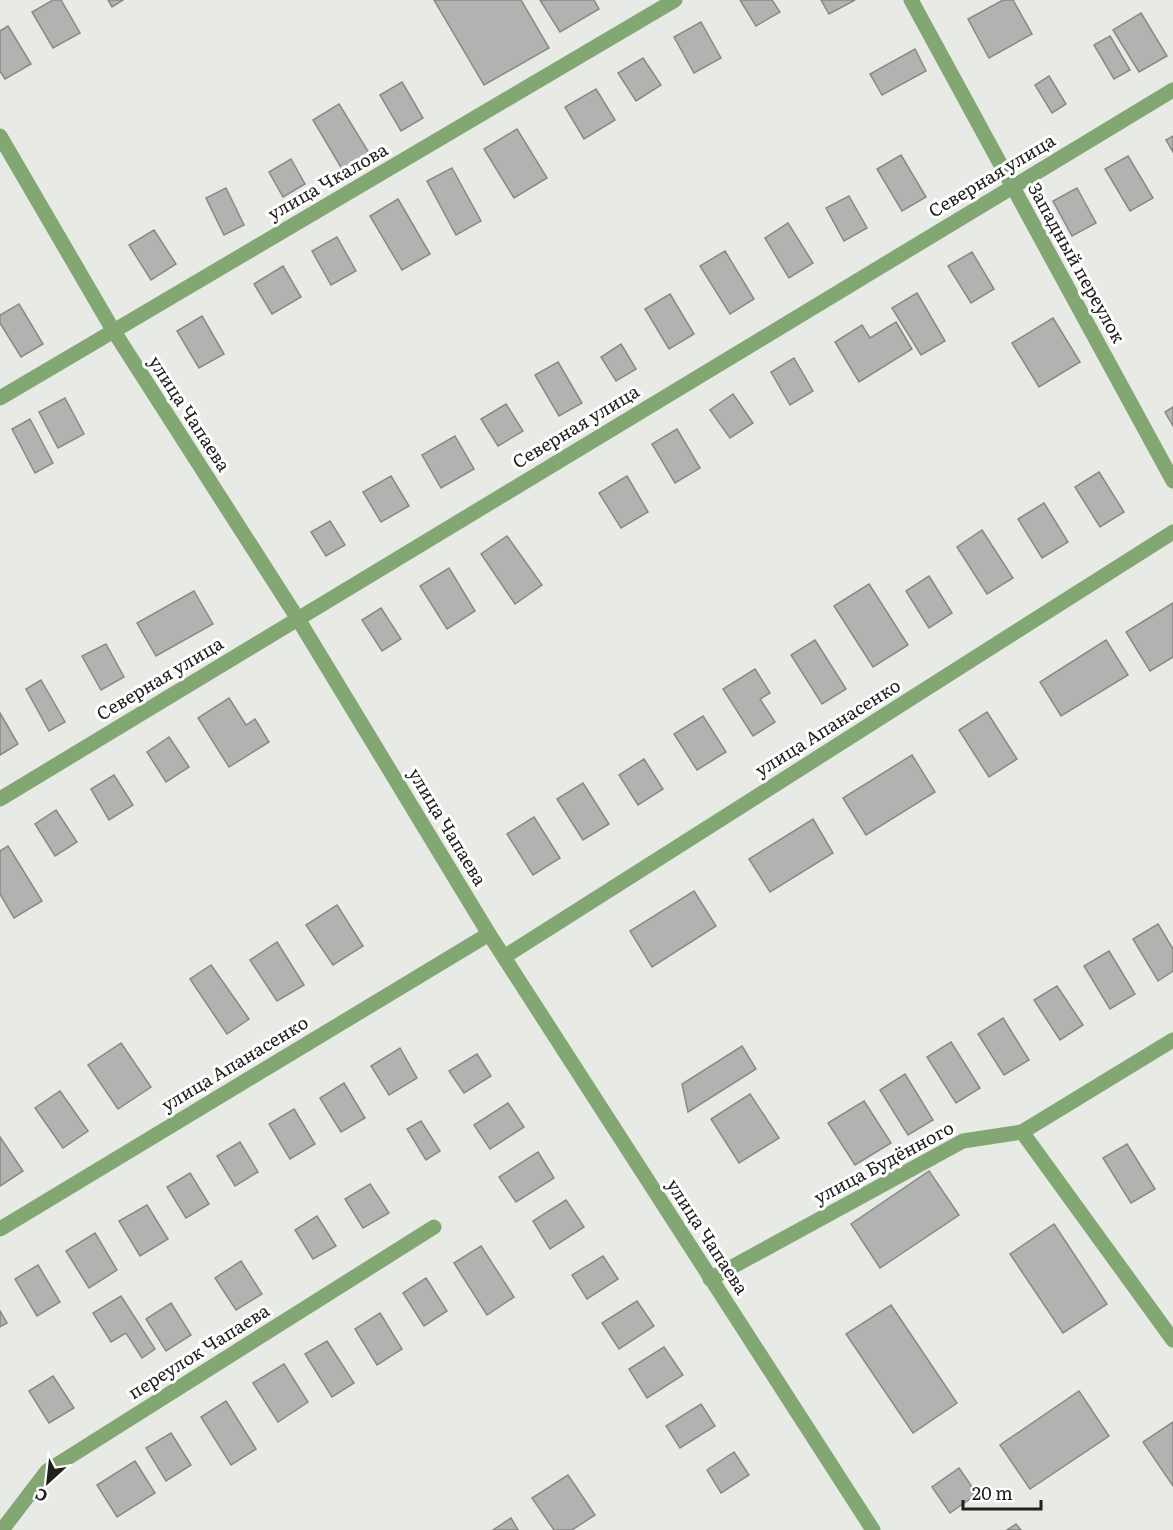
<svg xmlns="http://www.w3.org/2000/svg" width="1173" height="1530" font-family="Literata,serif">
  <rect width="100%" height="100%" fill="#e7eae5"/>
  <g fill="#b0b3af" stroke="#878a86" stroke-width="1.5">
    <polygon points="53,0 61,0 80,33 53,48 32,12"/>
    <polygon points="108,0 123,0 112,7"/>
    <polygon points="434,0 521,0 549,48 484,85"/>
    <polygon points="540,0 594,0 599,9 560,32"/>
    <polygon points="740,0 772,0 780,12 756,26"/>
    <polygon points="821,0 855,0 829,14"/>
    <polygon points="1003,0 1013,0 1032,34 989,58 968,19"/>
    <polygon points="1141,13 1167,56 1139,72 1113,30"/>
    <polygon points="701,22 721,58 694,73 674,37"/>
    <polygon points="8,26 31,64 5,79 0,71 0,31"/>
    <polygon points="1110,36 1130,70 1114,79 1094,45"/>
    <polygon points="915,49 926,71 882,95 870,74"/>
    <polygon points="643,58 661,85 636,101 618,73"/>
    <polygon points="1049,76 1066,104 1052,113 1035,85"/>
    <polygon points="402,82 423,118 401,131 380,95"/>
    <polygon points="596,89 615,120 584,139 565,107"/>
    <polygon points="339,104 369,153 342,169 313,120"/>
    <polygon points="517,129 547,178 514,198 484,149"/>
    <polygon points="1173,136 1173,152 1166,140"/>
    <polygon points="901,155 926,197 902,211 877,169"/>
    <polygon points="1128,156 1153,198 1130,211 1105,169"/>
    <polygon points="291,159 305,184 283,197 269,172"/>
    <polygon points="452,168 481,221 456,235 427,181"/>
    <polygon points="226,188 244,225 224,235 206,198"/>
    <polygon points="1077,188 1096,223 1072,236 1053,201"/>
    <polygon points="849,196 867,228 844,241 826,208"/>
    <polygon points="398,199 430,254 402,270 370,216"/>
    <polygon points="788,223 813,263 789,278 765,238"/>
    <polygon points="154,230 176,264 151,280 129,245"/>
    <polygon points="337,237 356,271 331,285 312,251"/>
    <polygon points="725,251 754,299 730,314 700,266"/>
    <polygon points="972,252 994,289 971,303 948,266"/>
    <polygon points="283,266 301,297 272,314 254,284"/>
    <polygon points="917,293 945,341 921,355 892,308"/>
    <polygon points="670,294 694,334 669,349 645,309"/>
    <polygon points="19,304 43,344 21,357 0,323 0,315"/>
    <polygon points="202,316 224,354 199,368 177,331"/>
    <polygon points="1053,318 1080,362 1039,387 1012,343"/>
    <polygon points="896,322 912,349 859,382 835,342 862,325 870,338"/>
    <polygon points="621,344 636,369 616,381 601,357"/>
    <polygon points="794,358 813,391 790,405 771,372"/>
    <polygon points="558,362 582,403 559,416 535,375"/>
    <polygon points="733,394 753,423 730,438 710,410"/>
    <polygon points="65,398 84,434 58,448 39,412"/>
    <polygon points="506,404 523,431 498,446 481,419"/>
    <polygon points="1173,407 1173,426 1165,412"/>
    <polygon points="30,419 53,463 35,473 12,429"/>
    <polygon points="677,429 700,468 675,483 652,444"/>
    <polygon points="455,436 474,469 441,488 422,455"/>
    <polygon points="1099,472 1124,512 1100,527 1075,487"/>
    <polygon points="391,476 409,506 381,522 363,492"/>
    <polygon points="627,476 648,512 621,528 599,493"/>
    <polygon points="1044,503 1068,542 1042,558 1018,519"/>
    <polygon points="330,521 345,545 326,556 311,532"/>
    <polygon points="982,530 1013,578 987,594 957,547"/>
    <polygon points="507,536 542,585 515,604 481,554"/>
    <polygon points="449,568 475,611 447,629 420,586"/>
    <polygon points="929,576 952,613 929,628 906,591"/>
    <polygon points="869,584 908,645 873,667 834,606"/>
    <polygon points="194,591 213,624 156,656 137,623"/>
    <polygon points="1173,603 1173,657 1150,671 1126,632"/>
    <polygon points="381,608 401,639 382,651 362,620"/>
    <polygon points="815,640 846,689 822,704 791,655"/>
    <polygon points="1106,640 1128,675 1061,716 1040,682"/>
    <polygon points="106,644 124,677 101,690 82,656"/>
    <polygon points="755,669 770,693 760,699 775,722 753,736 723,689"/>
    <polygon points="41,680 65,722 49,731 26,689"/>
    <polygon points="229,698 246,725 255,719 269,742 229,767 198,718"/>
    <polygon points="987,712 1017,759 989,777 959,730"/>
    <polygon points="0,713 18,744 0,755"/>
    <polygon points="703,716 726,752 697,770 674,734"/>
    <polygon points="169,737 189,767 166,782 147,752"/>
    <polygon points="912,755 935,792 866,835 843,798"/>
    <polygon points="644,759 663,789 638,805 619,775"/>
    <polygon points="114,775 133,805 109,820 91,789"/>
    <polygon points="583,783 609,824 583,840 557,799"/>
    <polygon points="56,810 77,842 55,856 35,824"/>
    <polygon points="534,817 560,858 533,875 507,834"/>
    <polygon points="813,819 833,853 770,892 749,859"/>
    <polygon points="8,846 42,901 14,918 0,894 0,851"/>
    <polygon points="694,891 716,926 652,967 630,931"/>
    <polygon points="337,905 363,946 333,965 306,925"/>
    <polygon points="1158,924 1173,949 1173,971 1158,981 1133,939"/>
    <polygon points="277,942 304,985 277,1001 250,960"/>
    <polygon points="1109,951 1135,994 1110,1009 1084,966"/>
    <polygon points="211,965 249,1019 227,1034 190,979"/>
    <polygon points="1057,986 1083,1025 1060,1040 1034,1000"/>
    <polygon points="1003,1018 1029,1060 1004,1075 978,1034"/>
    <polygon points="951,1042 980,1088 956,1103 927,1057"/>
    <polygon points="121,1043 151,1087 118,1109 88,1065"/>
    <polygon points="742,1046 756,1069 688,1112 682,1084"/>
    <polygon points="400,1048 417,1078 389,1095 371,1066"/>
    <polygon points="477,1054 491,1076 464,1093 449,1071"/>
    <polygon points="905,1074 933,1120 908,1135 880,1090"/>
    <polygon points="344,1083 365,1118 341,1132 320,1098"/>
    <polygon points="60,1091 88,1131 63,1148 35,1108"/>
    <polygon points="750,1094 779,1138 739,1163 711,1119"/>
    <polygon points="864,1101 891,1143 855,1165 828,1123"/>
    <polygon points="508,1103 524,1127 490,1149 474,1125"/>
    <polygon points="294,1109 315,1144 290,1159 269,1124"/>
    <polygon points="421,1121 440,1151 426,1160 407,1129"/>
    <polygon points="0,1137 23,1171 0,1186"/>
    <polygon points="240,1142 258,1172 235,1186 217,1156"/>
    <polygon points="1127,1144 1155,1189 1131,1203 1103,1158"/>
    <polygon points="538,1152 554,1178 516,1202 499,1177"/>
    <polygon points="929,1171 959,1215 880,1268 851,1224"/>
    <polygon points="190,1173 209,1204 186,1218 167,1187"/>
    <polygon points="370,1184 389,1213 363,1228 345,1199"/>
    <polygon points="566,1200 584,1227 550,1249 533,1221"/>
    <polygon points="147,1205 168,1239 140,1256 119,1221"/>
    <polygon points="317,1216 336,1246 313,1259 295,1230"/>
    <polygon points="1054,1224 1107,1304 1063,1333 1010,1254"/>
    <polygon points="95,1233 117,1270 89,1288 66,1251"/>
    <polygon points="481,1246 514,1297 487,1315 454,1263"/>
    <polygon points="603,1256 618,1279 587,1299 572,1275"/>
    <polygon points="241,1261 262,1294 236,1310 215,1278"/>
    <polygon points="38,1265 60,1302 37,1316 15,1279"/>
    <polygon points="426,1278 447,1311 424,1326 403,1293"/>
    <polygon points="121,1296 155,1349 142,1358 126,1333 111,1342 93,1313"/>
    <polygon points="637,1301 654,1326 619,1349 602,1323"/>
    <polygon points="171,1303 191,1335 166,1351 146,1319"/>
    <polygon points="891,1305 957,1403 913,1433 846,1334"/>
    <polygon points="0,1311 7,1323 0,1327"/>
    <polygon points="380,1313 402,1349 377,1365 355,1329"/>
    <polygon points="327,1341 354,1383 332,1397 305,1354"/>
    <polygon points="664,1347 683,1375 647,1398 629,1369"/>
    <polygon points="284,1364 308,1402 278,1422 253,1383"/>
    <polygon points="53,1376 74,1408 49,1423 29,1391"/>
    <polygon points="1079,1391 1109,1436 1030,1489 1000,1445"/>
    <polygon points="226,1401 256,1449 231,1465 201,1417"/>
    <polygon points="701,1404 715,1426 680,1448 666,1426"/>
    <polygon points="1173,1422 1173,1486 1143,1442"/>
    <polygon points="171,1433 191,1465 166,1481 146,1448"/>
    <polygon points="734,1452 749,1475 721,1493 707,1470"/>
    <polygon points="135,1461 155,1493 117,1517 97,1485"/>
    <polygon points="959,1468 977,1494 950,1513 932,1487"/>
    <polygon points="568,1475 595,1515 572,1530 554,1530 532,1498"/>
    <polygon points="511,1518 518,1530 493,1530"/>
    <polygon points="1016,1524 1021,1530 1007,1530"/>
  </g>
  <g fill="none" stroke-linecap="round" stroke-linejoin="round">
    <g stroke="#82a773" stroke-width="15">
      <polyline points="911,0 1173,481"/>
      <polyline points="0,136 113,330 298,619 489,934 873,1530"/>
      <polyline points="0,398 675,0"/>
      <polyline points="0,799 1173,90"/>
      <polyline points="504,957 1173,532"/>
      <polyline points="1022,1132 1173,1340"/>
      <polyline points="0,1229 489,934"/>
      <polyline points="710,1279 963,1141 1022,1132 1173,1040"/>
      <polyline points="2,1530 47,1471 434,1227"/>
    </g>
  </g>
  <g text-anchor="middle" stroke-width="6" stroke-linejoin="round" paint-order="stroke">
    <g font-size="18" fill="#20211f" stroke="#fff">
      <text transform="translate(992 176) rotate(-31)" y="6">Северная улица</text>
      <text transform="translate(328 182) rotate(-30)" y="6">улица Чкалова</text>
      <text transform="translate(1076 263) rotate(61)" y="6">Западный переулок</text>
      <text transform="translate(189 414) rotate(57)" y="6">улица Чапаева</text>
      <text transform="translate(576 427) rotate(-31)" y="6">Северная улица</text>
      <text transform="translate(160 679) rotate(-31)" y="6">Северная улица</text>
      <text transform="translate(828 728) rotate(-32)" y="6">улица Апанасенко</text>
      <text transform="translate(447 827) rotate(59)" y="6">улица Чапаева</text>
      <text transform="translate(235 1064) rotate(-31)" y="6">улица Апанасенко</text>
      <text transform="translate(884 1163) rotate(-28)" y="6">улица Будённого</text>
      <text transform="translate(707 1237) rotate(57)" y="6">улица Чапаева</text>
      <text transform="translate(199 1352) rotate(-32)" y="6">переулок Чапаева</text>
    </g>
  </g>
  <g transform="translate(48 1482) rotate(207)" stroke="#ffffff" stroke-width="4.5" paint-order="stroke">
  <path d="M0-4.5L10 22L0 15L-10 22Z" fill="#20211f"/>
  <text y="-9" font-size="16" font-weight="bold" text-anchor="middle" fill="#20211f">С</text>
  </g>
  <path d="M963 1500v9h78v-9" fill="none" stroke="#20211f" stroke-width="3"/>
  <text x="972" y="1500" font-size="18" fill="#20211f" stroke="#ffffff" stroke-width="4.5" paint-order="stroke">20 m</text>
</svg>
